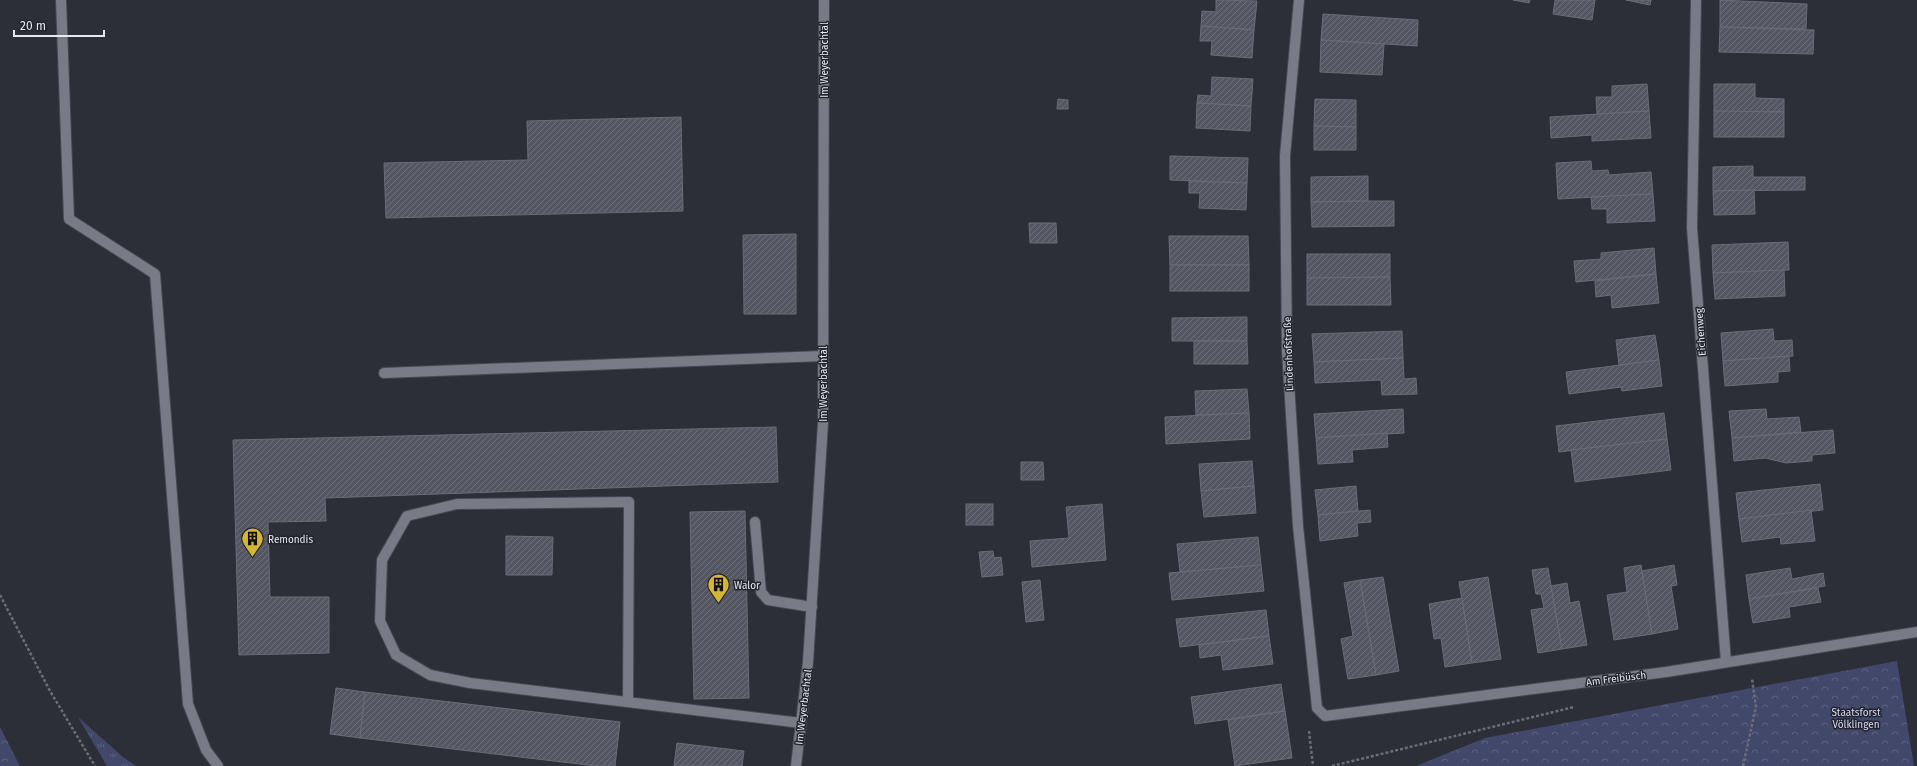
<svg xmlns="http://www.w3.org/2000/svg" width="1917" height="766" font-family="'Fira Sans',sans-serif">
  <defs>
    <pattern id="grass-tufts" width="24" height="20" patternUnits="userSpaceOnUse"><rect width="24" height="20" fill="#42486a"/><path d="M3 7l-1-3M5 7V3M7 7l1-3M15 17l-1-3M17 17v-4M19 17l1-3" fill="none" stroke="#5d6280"/></pattern>
    <pattern id="forest-crowns" width="20" height="18" patternUnits="userSpaceOnUse"><rect width="20" height="18" fill="#42486a"/><path d="M2 6a3 3 0 1 1 6 0M12 15a3 3 0 1 1 6 0" fill="none" stroke="#5d6280"/></pattern>
    <pattern id="building-hatch" width="6" height="6" patternUnits="userSpaceOnUse"><rect width="6" height="6" fill="#545762"/><path d="M-1 1l2-2M0 6l6-6M5 7l2-2" fill="none" stroke="#6d6f79"/></pattern>
  </defs>
  <rect width="100%" height="100%" fill="#2c2e38"/>
  <polygon fill="url(#grass-tufts)" points="78,717 123,757 136,766 107,766"/>
  <g fill="url(#forest-crowns)">
    <polygon points="1897,661 1914,766 1416,766 1485,738"/>
    <polygon points="0,727 20,766 0,766"/>
  </g>
  <g fill="url(#building-hatch)" stroke="#6a6c77">
    <polygon points="1216,0 1257,1 1254,30 1201,26 1202,11 1216,12"/>
    <polygon points="1513,0 1530,0 1529,3"/>
    <polygon points="1555,0 1595,0 1592,20 1553,14"/>
    <polygon points="1626,0 1651,0 1650,5"/>
    <polygon points="1720,0 1807,4 1806,29 1720,27"/>
    <polygon points="1323,14 1418,20 1417,46 1321,40"/>
    <polygon points="1201,26 1254,30 1252,58 1211,55 1212,41 1200,41"/>
    <polygon points="1720,27 1814,30 1813,54 1719,52"/>
    <polygon points="1321,40 1384,44 1382,75 1320,72"/>
    <polygon points="1212,77 1253,79 1251,106 1197,103 1198,95 1211,96"/>
    <polygon points="1647,84 1649,111 1597,114 1596,97 1612,97 1612,86"/>
    <polygon points="1714,84 1755,84 1755,98 1784,99 1784,112 1714,111"/>
    <polygon points="1058,99 1068,100 1068,109 1057,109"/>
    <polygon points="1315,99 1356,100 1356,127 1314,126"/>
    <polygon points="1197,103 1251,106 1250,131 1196,128"/>
    <polygon points="1649,111 1651,138 1592,141 1592,135 1551,138 1550,117"/>
    <polygon points="1714,111 1784,112 1784,137 1714,137"/>
    <polygon points="681,117 683,211 386,218 384,163 528,160 527,121"/>
    <polygon points="1314,126 1356,127 1356,150 1314,150"/>
    <polygon points="1170,156 1248,158 1247,183 1170,180"/>
    <polygon points="1591,161 1592,171 1608,170 1609,175 1651,172 1653,194 1558,199 1556,163"/>
    <polygon points="1753,166 1753,177 1805,177 1805,190 1713,191 1713,167"/>
    <polygon points="1368,176 1368,201 1311,202 1311,177"/>
    <polygon points="1189,181 1247,183 1246,210 1199,208 1200,193 1189,193"/>
    <polygon points="1754,190 1755,214 1714,215 1713,191"/>
    <polygon points="1653,194 1655,221 1607,223 1607,209 1592,209 1591,197"/>
    <polygon points="1368,201 1394,201 1394,226 1312,227 1311,202"/>
    <polygon points="1029,223 1056,223 1057,243 1030,243"/>
    <polygon points="796,234 796,314 744,314 743,235"/>
    <polygon points="1169,236 1248,236 1249,265 1170,265"/>
    <polygon points="1788,242 1789,270 1713,273 1712,245"/>
    <polygon points="1654,248 1656,274 1576,282 1574,261 1601,259 1601,253"/>
    <polygon points="1307,254 1390,254 1390,277 1307,278"/>
    <rect x="1170" y="265" width="79" height="26"/>
    <polygon points="1784,270 1785,296 1715,299 1713,273"/>
    <polygon points="1656,274 1659,303 1612,308 1611,295 1596,297 1595,281"/>
    <polygon points="1390,277 1391,305 1307,305 1307,278"/>
    <polygon points="1247,317 1247,341 1172,341 1172,318"/>
    <polygon points="1773,329 1774,341 1792,340 1793,356 1723,361 1721,333"/>
    <polygon points="1402,331 1403,358 1314,362 1312,334"/>
    <polygon points="1655,335 1659,360 1619,365 1616,340"/>
    <polygon points="1194,341 1247,341 1248,364 1194,364"/>
    <polygon points="1789,356 1790,371 1778,372 1778,382 1725,386 1723,361"/>
    <polygon points="1403,358 1404,379 1416,378 1417,394 1382,395 1381,380 1315,383 1314,362"/>
    <polygon points="1659,360 1662,386 1622,391 1621,387 1569,394 1566,372"/>
    <polygon points="1247,389 1249,413 1196,415 1195,391"/>
    <polygon points="1403,409 1404,433 1316,438 1314,414"/>
    <polygon points="1766,409 1767,419 1799,417 1801,432 1732,438 1729,411"/>
    <polygon points="1249,413 1250,439 1166,444 1165,417"/>
    <polygon points="1664,413 1667,439 1559,452 1556,426"/>
    <polygon points="776,427 778,482 325,498 326,521 268,522 270,597 329,597 329,653 239,655 233,440"/>
    <polygon points="1833,430 1835,453 1812,455 1812,461 1786,463 1765,458 1734,461 1732,438"/>
    <polygon points="1387,433 1388,447 1352,450 1353,462 1318,464 1316,438"/>
    <polygon points="1667,439 1671,470 1575,482 1571,450"/>
    <polygon points="1252,461 1254,486 1201,491 1199,464"/>
    <polygon points="1021,462 1043,462 1044,480 1021,480"/>
    <polygon points="1820,484 1823,510 1739,519 1736,493"/>
    <polygon points="1254,486 1256,513 1204,517 1201,491"/>
    <polygon points="1356,486 1358,511 1318,515 1315,490"/>
    <rect x="966" y="504" width="27" height="21"/>
    <polygon points="1102,504 1106,560 1032,567 1030,541 1069,538 1066,507"/>
    <polygon points="1370,510 1371,522 1357,523 1358,536 1320,541 1318,515"/>
    <polygon points="1811,510 1815,541 1781,544 1780,537 1742,542 1739,519"/>
    <polygon points="745,511 749,698 694,699 690,512"/>
    <polygon points="506,536 553,537 552,575 506,575"/>
    <polygon points="1258,537 1261,565 1180,572 1177,544"/>
    <polygon points="993,551 994,558 1001,557 1003,575 982,577 979,552"/>
    <polygon points="1261,565 1264,591 1172,600 1169,573"/>
    <polygon points="1641,565 1652,634 1614,640 1607,595 1627,592 1624,568"/>
    <polygon points="1674,565 1677,585 1671,586 1678,629 1652,634 1642,571"/>
    <polygon points="1548,568 1562,649 1538,653 1531,610 1544,608 1541,594 1536,594 1532,570"/>
    <polygon points="1790,568 1792,579 1823,573 1825,586 1749,599 1746,575"/>
    <polygon points="1383,577 1399,671 1376,675 1360,580"/>
    <polygon points="1488,577 1501,659 1472,663 1459,582"/>
    <polygon points="1040,580 1044,620 1026,622 1022,582"/>
    <polygon points="1360,580 1376,675 1348,679 1341,639 1353,636 1344,583"/>
    <polygon points="1567,583 1570,603 1579,601 1587,645 1562,649 1551,586"/>
    <polygon points="1818,588 1821,602 1789,607 1790,617 1753,623 1749,599"/>
    <polygon points="1462,598 1472,663 1445,667 1441,638 1434,639 1429,604"/>
    <polygon points="1266,610 1269,636 1180,647 1176,619"/>
    <polygon points="1269,636 1273,664 1223,670 1221,655 1200,658 1199,645"/>
    <polygon points="1281,684 1285,711 1195,724 1191,697"/>
    <polygon points="336,688 365,692 360,738 330,734"/>
    <polygon points="365,692 620,722 615,766 596,766 360,738"/>
    <polygon points="1285,711 1292,758 1235,766 1228,720"/>
    <polygon points="677,743 744,751 742,766 674,766"/>
  </g>
  <g fill="none" stroke-linecap="round" stroke-linejoin="round">
    <defs>
      <g id="minor">
        <polyline points="61,0 69,219 155,274 188,704 206,750 218,766"/>
        <polyline points="1299,0 1285,156 1287,351 1298,526 1317,708 1325,716 1666,672 1917,632"/>
        <polyline points="1696,0 1692,228 1726,662"/>
        <polyline points="384,373 823,356"/>
        <polyline points="755,522 761,592 768,600 812,607"/>
        <polyline points="628,702 629,502 457,504 407,516 382,560 380,621 396,655 430,675 470,683 801,723"/>
        <polyline points="796,766 808,662 823,423 824,0"/>
      </g>
    </defs>
    <use href="#minor" stroke="#474951" stroke-width="12"/>
    <g stroke="#6b6d76" stroke-width="2.5" stroke-dasharray="3 2" stroke-linecap="butt">
      <polyline points="0,595 50,691 95,766"/>
      <polyline points="1309,731 1313,766"/>
      <polyline points="1332,766 1574,707"/>
      <polyline points="1743,766 1756,707 1752,679"/>
    </g>
    <use href="#minor" stroke="#787b86" stroke-width="10"/>
  </g>
  <defs>
    <symbol id="building-pin" viewBox="-11 -11 22 30"><path d="M0 17L-7.5 6A9.5 9.5 0 1 1 7.5 6Z" fill="#d4b635" stroke="#22242e"/><path d="M-4-6H4V6H1V3H-1V6H-4ZM-2.5-4.3h1.7v1.8h-1.7ZM.8-4.3h1.7v1.8H.8ZM-2.5-1h1.7V.8h-1.7ZM.8-1h1.7V.8H.8Z" fill="#111"/></symbol>
  </defs>
  <g fill-rule="evenodd">
    <use href="#building-pin" x="240" y="526" width="25" height="34"/>
    <use href="#building-pin" x="706" y="572" width="25" height="34"/>
  </g>
  <g text-anchor="middle" stroke-width="3" stroke-linejoin="round" paint-order="stroke">
    <g font-size="10" fill="#e7e9ef" stroke="#22242e">
      <text transform="translate(824 60) rotate(-90)" y="4">Im Weyerbachtal</text>
      <text transform="translate(1700 332) rotate(-94)" y="4">Eichenweg</text>
      <text transform="translate(1288 354) rotate(-92)" y="4">Lindenhofstraße</text>
      <text transform="translate(823 384) rotate(-90)" y="4">Im Weyerbachtal</text>
      <text transform="translate(1616 678) rotate(-7)" y="4">Am Freibüsch</text>
      <text transform="translate(803 707) rotate(-83)" y="4">Im Weyerbachtal</text>
    </g>
    <g font-size="10" fill="#e7e9ef" stroke="#22242e" text-anchor="start">
      <text x="268" y="543">Remondis</text>
      <text x="734" y="589">Walor</text>
    </g>
    <g font-size="10" fill="#d4dbf7" stroke="#22242e">
      <text x="1856" y="716">Staatsforst<tspan x="1856" dy="12">Völklingen</tspan></text>
    </g>
  </g>
  <path d="M14 30v6h90v-6" fill="none" stroke="#e7e9ef" stroke-width="2"/>
  <text x="20" y="30" font-size="12" fill="#e7e9ef" stroke="#22242e" stroke-width="3" paint-order="stroke">20 m</text>
</svg>
